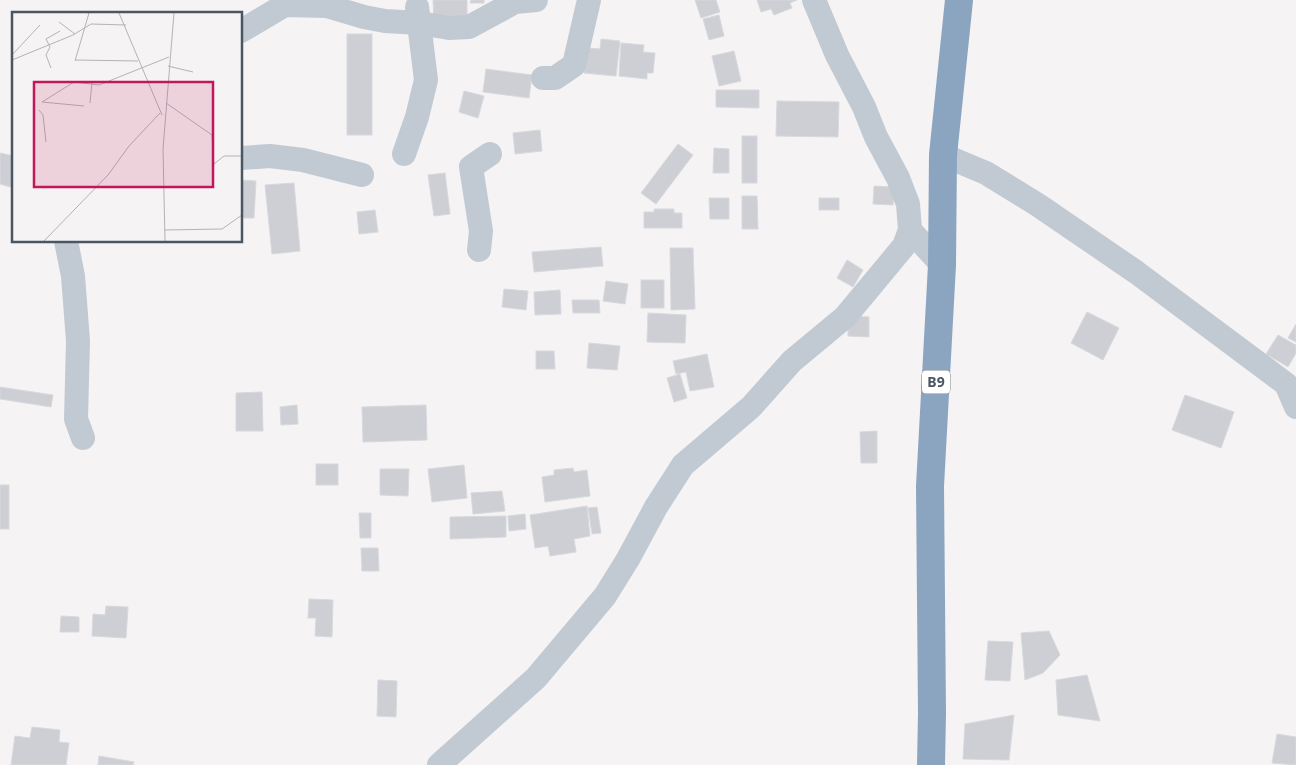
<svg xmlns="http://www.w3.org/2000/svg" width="1296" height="765" font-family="'Noto Sans',sans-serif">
  <rect width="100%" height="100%" fill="#f5f3f3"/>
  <g fill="#cdcfd5" stroke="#d7d9de">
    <polygon points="433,0 467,0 467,20 434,20"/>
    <polygon points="471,0 484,0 484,3 470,3"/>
    <polygon points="695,0 716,0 720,12 701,18"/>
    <polygon points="757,0 797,0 790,3 792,8 774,15 771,9 761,12"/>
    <polygon points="719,15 724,36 709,40 703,19"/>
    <rect x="347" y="34" width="25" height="101"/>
    <polygon points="601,39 620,41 616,76 584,73 587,48 600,49"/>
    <polygon points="621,43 644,45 643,52 655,53 653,73 647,73 647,79 619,76"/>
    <polygon points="734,51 741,81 719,86 712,56"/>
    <polygon points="486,69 532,75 529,98 483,92"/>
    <polygon points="716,90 759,90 759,108 716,107"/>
    <polygon points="464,91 484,96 478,118 459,112"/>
    <polygon points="777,101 839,102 838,137 776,136"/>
    <polygon points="540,130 542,151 515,154 513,133"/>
    <rect x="742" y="136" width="15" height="47"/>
    <polygon points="678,144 693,155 656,204 641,193"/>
    <polygon points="714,148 729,149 729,173 713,173"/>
    <polygon points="0,153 14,156 14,188 0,184"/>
    <polygon points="445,173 450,214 434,216 428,175"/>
    <polygon points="241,180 256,181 254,218 241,218"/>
    <polygon points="294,183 300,251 272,254 265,185"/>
    <polygon points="874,186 894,187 893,205 873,204"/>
    <polygon points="742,196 757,196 758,229 742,229"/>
    <polygon points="709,198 729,198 729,219 710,219"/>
    <rect x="819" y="198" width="20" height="12"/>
    <polygon points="654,209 674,209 674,213 682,213 682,228 644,228 644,212 654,212"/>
    <polygon points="375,210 378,232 359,234 357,212"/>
    <polygon points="601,247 603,266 534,272 532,252"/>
    <polygon points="670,248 693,248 695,309 671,310"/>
    <polygon points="847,260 863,270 853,287 837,278"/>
    <rect x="641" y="280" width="23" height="28"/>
    <polygon points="606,281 628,284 625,304 603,301"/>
    <polygon points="504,289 528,291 526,310 502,307"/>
    <polygon points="560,290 561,314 535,315 534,292"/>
    <polygon points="572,300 599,300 600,313 573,313"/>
    <polygon points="1087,312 1119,328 1103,360 1071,343"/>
    <polygon points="648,313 686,315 685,343 647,342"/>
    <polygon points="848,316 869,317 869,337 848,336"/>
    <polygon points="1296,324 1296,342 1288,338"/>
    <polygon points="1278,335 1296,345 1296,353 1288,367 1266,354"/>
    <polygon points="589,343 620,346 617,370 587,368"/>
    <polygon points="536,351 554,351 555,369 536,369"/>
    <polygon points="707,354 714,387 690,391 686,372 676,374 673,361"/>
    <polygon points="680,374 687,398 674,402 667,378"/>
    <polygon points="0,387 53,395 51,407 0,399"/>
    <polygon points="262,392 263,431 236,431 236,393"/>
    <polygon points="1185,395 1234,412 1221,448 1172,430"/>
    <polygon points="297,405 298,424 281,425 280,407"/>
    <polygon points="426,405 427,440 363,442 362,407"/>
    <polygon points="877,431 877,463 861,463 860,432"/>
    <rect x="316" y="464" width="22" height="21"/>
    <polygon points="464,465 467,498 432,502 428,469"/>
    <polygon points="573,468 574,472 587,470 590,496 545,502 542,477 554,475 554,470"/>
    <polygon points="380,469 409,469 408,496 380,495"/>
    <rect x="0" y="485" width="9" height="44"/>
    <polygon points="502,491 505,511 473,514 471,493"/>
    <polygon points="587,506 590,536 574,539 576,552 550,556 548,546 535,548 530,515"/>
    <polygon points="597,507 601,533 592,534 588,508"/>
    <polygon points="359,513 371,513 371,538 360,538"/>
    <polygon points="525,514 526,529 509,531 508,516"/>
    <polygon points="506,516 506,537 450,539 450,517"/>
    <polygon points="361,548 378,548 379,571 362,571"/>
    <polygon points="309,599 333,600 332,637 315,636 316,618 308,618"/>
    <polygon points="106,606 128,607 126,638 92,636 93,614 105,615"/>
    <polygon points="61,616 79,617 79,632 60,632"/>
    <polygon points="1049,631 1060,655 1043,673 1025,680 1021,633"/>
    <polygon points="988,641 1013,642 1010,681 985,680"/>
    <polygon points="1087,675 1100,721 1058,715 1056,680"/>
    <polygon points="378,680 397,681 396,717 377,716"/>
    <polygon points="1014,715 1009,760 963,759 965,724"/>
    <polygon points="32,727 60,730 59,742 69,743 66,765 11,765 15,736 30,738"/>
    <polygon points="1277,734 1296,737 1296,765 1272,763"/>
    <polygon points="99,756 134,762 133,765 98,765"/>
  </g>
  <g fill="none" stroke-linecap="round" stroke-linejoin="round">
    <g stroke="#c1cad2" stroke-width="24">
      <polyline points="814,0 837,55 864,107 876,137 898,178 908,204 910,230 942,265"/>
      <polyline points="241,31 285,5 327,6 364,17 385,21 420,23 449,28 469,27 515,2 536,0"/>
      <polyline points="543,78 555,78 574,65 589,0"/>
      <polyline points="404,154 417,117 426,80 417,7"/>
      <polyline points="943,155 986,173 1038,205 1136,272 1286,384 1296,407"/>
      <polyline points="241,158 270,156 303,160 362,175"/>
      <polyline points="66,241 73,276 78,341 76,419 83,438"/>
      <polyline points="479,250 481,231 471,167 490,154"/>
      <polyline points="439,765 536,678 605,596 628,559 656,507 683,465 751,407 792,361 845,317 904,246 910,230"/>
    </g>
    <polyline stroke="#8ba5c1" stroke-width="28" points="931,765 932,713 930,486 942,265 943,155 959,0"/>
  </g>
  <g text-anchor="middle" stroke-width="4" stroke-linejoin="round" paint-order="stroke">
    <rect fill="#fff" stroke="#808990" stroke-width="1" x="922" y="370.5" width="28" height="23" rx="4"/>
    <g font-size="14" font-weight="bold" fill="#4a5661">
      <text x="936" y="387">B9</text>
    </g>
  </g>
  <g transform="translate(12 12)">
    <rect width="230" height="230" fill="#f5f3f3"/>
    <path fill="none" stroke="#b1b4b9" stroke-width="1" d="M107,1l43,102M47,10l16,12M0,43l28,-30M0,48l61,-25 18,-11 35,1M63,48l63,1M63,49l14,-48M156,54l25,6M39,56l-5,-13 4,-8 -4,-8 14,-8M78,91l2,-21M154,91l46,32 2,30M72,94l-42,-4 32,-20 25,3 70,-28M27,98l4,5 3,27M202,152l10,-8h18M152,218l58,-1 20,-14M32,229l64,-66 21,-29 31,-33M153,229l-2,-92 11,-136"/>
    <path fill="#c2185b" fill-opacity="0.15" stroke="#c2185b" stroke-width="2.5" d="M22,70h179v105h-179z"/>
    <rect width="230" height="230" fill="none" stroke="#4a5661" stroke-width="2.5"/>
  </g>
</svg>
